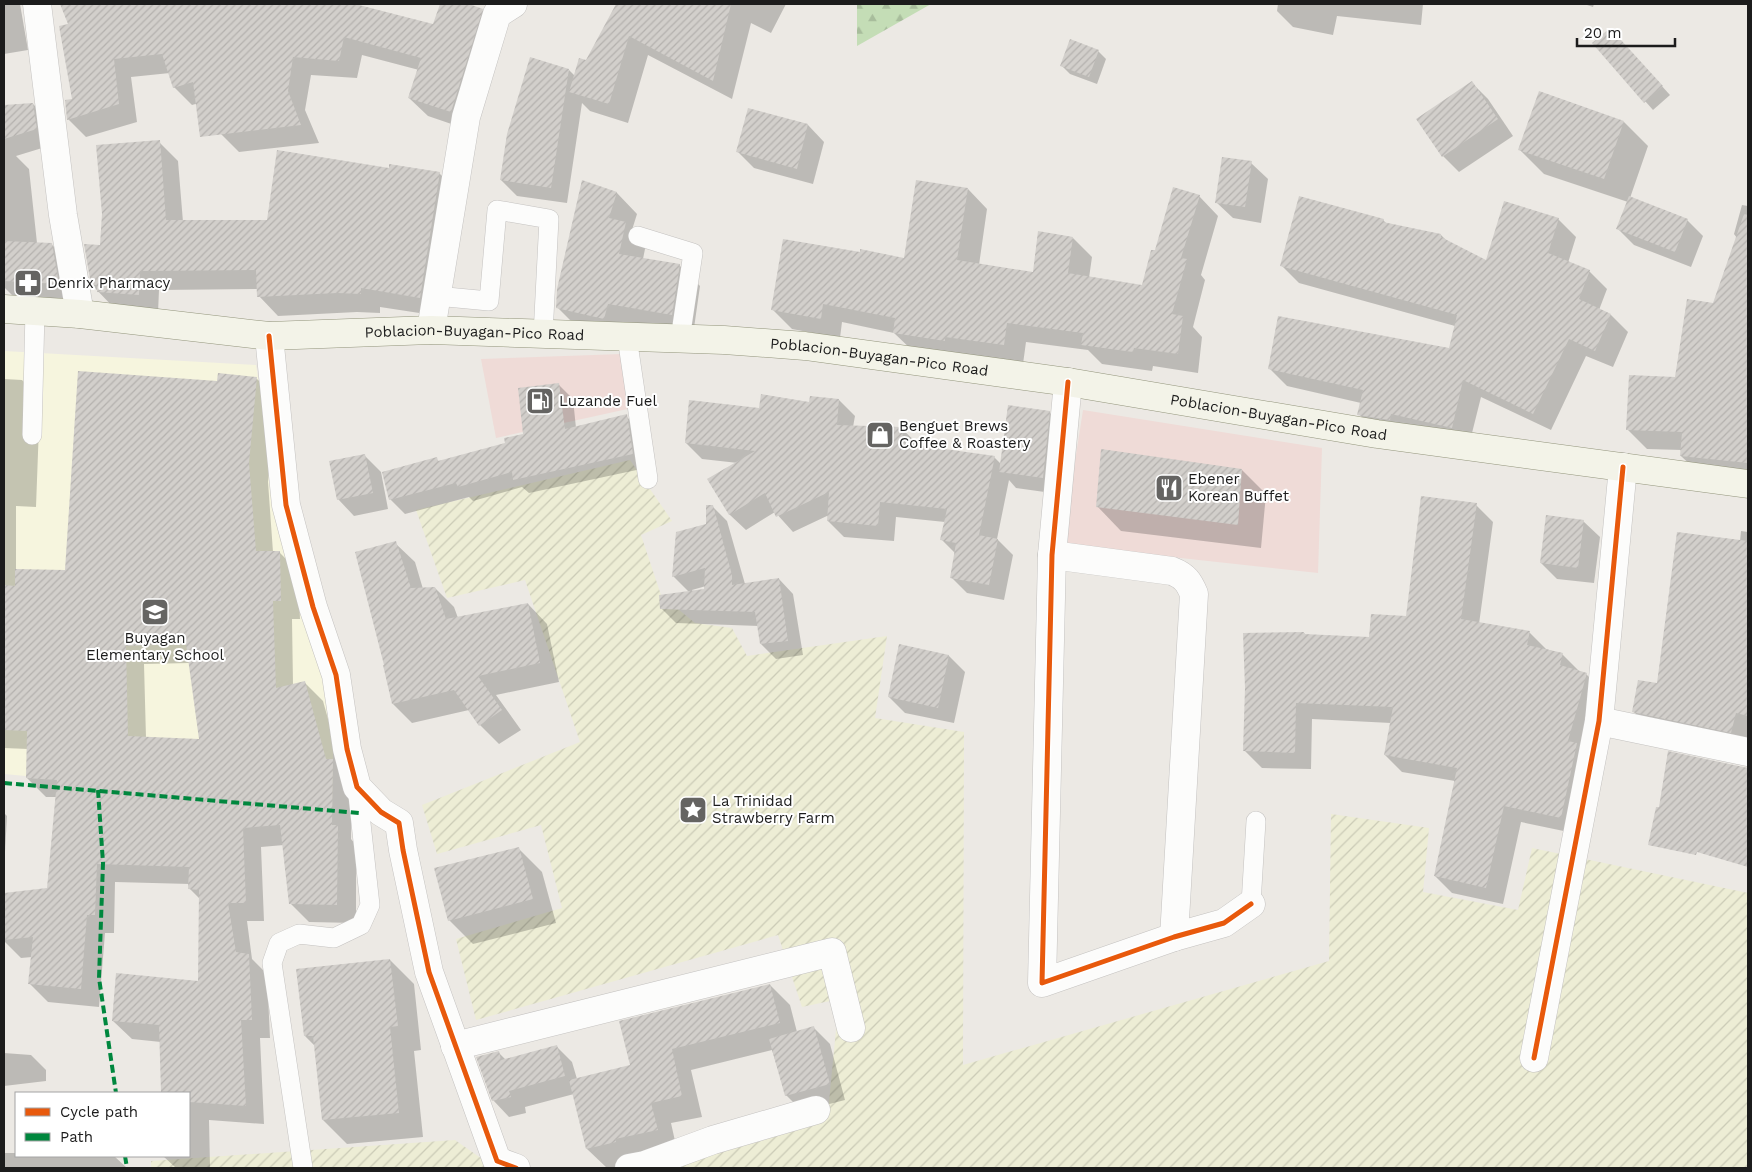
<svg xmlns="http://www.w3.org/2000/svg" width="1752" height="1172" font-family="'Work Sans',sans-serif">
  <defs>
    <pattern id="farmland-furrows" width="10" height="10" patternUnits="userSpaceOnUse" patternTransform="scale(1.25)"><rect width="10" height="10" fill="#ededd5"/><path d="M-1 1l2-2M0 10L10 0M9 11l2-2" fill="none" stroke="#cbcbb6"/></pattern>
    <pattern id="forest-firs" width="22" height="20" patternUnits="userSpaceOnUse" patternTransform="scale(1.25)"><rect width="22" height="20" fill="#c4ddb6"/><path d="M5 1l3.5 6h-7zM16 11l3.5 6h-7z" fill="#a8bd9c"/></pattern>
    <pattern id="building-hatch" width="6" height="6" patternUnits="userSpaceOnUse" patternTransform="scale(1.25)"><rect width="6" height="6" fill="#d2cfcb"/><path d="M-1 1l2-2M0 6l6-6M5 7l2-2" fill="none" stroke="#b4b1ae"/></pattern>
  </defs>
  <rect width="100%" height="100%" fill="#ece9e4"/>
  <g fill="#efdbd7">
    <polygon points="622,354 632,408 496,438 481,359"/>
    <polygon points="1083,410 1322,448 1318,573 1062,545"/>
  </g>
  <polygon fill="#f6f5de" points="4,351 256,365 280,509 334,716 332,804 4,774"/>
  <g fill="url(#farmland-furrows)">
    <polygon points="630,460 672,521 641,535 661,595 695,623 732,628 747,656 887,636 875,718 964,732 963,1065 1329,961 1331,814 1429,828 1423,892 1518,910 1532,848 1748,893 1748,1168 649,1168 828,1112 839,999 802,1007 778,935 476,1020 456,939 562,908 541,825 437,854 422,805 580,742 525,580 447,598 416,510"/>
    <polygon points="455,1140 495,1168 151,1168 151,1161"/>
  </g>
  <polygon fill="url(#forest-firs)" points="857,4 931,4 857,46"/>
  <g fill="#0003" fill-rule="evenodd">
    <polygon points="4,4 20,4 28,50 4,54"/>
    <polygon points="62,4 202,4 223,92 229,4 354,4 434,26 441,4 465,4 482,10 500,28 469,130 428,116 409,98 419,70 362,55 357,78 311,75 305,110 319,143 239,152 221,134 223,96 192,105 174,87 170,73 131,77 137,122 86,137 68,119 74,100 70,25"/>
    <polygon points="618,4 786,4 771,33 751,23 732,99 648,55 628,123 590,111 582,103 567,203 517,196 501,180 569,70 575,76 587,62"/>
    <polygon points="1278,4 1423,4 1421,25 1337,16 1333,35 1293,27 1277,11"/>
    <polygon points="1584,4 1594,4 1593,7"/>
    <polygon points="1617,37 1670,95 1653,110 1594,43"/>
    <polygon points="1098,51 1106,59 1097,84 1070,74 1062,66"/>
    <polygon points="1472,83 1488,99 1513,136 1459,172 1443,156"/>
    <polygon points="33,104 49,120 52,145 16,156 29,169 37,243 51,244 68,260 74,299 14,297 4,287 4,107"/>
    <polygon points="749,110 808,125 824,142 813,184 754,168 738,152"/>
    <polygon points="1624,122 1648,146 1630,198 1687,220 1703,236 1691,267 1634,245 1618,229 1628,202 1544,174 1520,150"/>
    <polygon points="159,142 178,161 183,222 268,221 390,169 439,173 458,192 439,316 380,307 380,313 357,312 278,316 259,296 258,289 159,290 158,313 117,311 92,285 101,246"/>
    <polygon points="1251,163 1268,179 1261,223 1233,218 1216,202"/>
    <polygon points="582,182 617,193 637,214 632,230 646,244 643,259 679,265 700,286 693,335 578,328 557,307"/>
    <polygon points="968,189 987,209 979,265 1034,274 1073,238 1092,257 1089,278 1142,286 1156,252 1199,196 1218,216 1201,275 1205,280 1193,327 1202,337 1198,373 1153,366 1152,371 1102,364 1088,350 1026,342 1023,364 914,352 894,333 842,322 840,338 792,329 773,310 861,253 905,259"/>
    <polygon points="1742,205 1748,206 1748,480 1701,475 1681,456 1682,450 1647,449 1627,429 1676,379 1714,304 1737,238 1734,234"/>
    <polygon points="1558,219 1576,237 1568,263 1589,271 1607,289 1599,310 1611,315 1628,332 1613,367 1586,356 1551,430 1481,397 1469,445 1376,432 1359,414 1361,403 1287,386 1270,369 1450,349 1455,326 1299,283 1281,265 1383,220 1387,224 1441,235 1448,242 1487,262"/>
    <path d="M219,374l38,5 19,18 -8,85 5,70h6l19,19 2,48h-8l1,66 11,-3 19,19 19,68 10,10 -1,60 5,6v78l-47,-1 -19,-19 -6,-58 -23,2 3,74h-17l5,38 15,15 3,64h-10l4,86 -55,-4 1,47h-35l-12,-11h26v-63h-27l-1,-51 -29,-3 -19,-18 87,-39v-83l-10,-10v-5l-75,-2 -1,51h-9l-6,74 -51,-5 -18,-18 2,-27 -11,1 -17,-17v-47l45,-5 8,-92h-11l-19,-19 1,-29 -24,-1v-369l18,1 18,19 -4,108 -20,-1v64l50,1 152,-189zM190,663l10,78 -54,-3 -2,-74z"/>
    <polygon points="559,385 573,399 576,428 626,416 640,430 646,468 529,493 522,487 473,501 469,497 405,514 390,499 436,459 440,462 507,444 525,435"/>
    <polygon points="839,400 855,416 853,427 902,429 918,444 918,447 994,457 1001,464 1049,412 1065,429 1059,494 1016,488 1009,480 997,539 1013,555 1004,600 967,593 951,577 956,554 942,540 945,522 896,517 894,541 844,537 828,521 829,515 793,532 775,512 746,530 730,515 709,480 738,463 702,459 686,443 760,409"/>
    <polygon points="365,456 381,472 388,509 354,516 338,499"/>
    <polygon points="1242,470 1266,494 1261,548 1121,531 1097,506"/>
    <polygon points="1476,505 1493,522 1479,624 1529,632 1546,649 1562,654 1579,671 1586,674 1603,691 1578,834 1521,822 1503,904 1452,893 1435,876 1455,781 1402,772 1385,755 1391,723 1312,719 1311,769 1262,768 1245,751 1304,633 1306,635 1371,638 1407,617"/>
    <path d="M712,506l15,15 18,63 34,-5 14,15 10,61 -27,4 -15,-15 -2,-18 -83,-3 -15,-15 28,-16 -16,-16 34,-51zM706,586v4l-14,2v-2z"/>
    <polygon points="1583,521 1600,537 1594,583 1557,579 1541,563"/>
    <polygon points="1741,531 1748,532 1748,749 1651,729 1634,712 1658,684 1740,541"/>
    <polygon points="395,543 415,562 423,589 435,588 454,607 458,618 528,604 547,624 559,682 496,695 521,730 499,744 480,725 469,710 412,723 393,704"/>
    <polygon points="949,656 965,672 954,723 905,713 889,697"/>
    <polygon points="1669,753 1748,770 1748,844 1677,826"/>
    <polygon points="4,813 7,816 5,852 4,852"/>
    <polygon points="518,848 542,872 556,923 473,944 449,920"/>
    <polygon points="390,960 414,984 421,1050 414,1051 423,1137 347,1144 323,1120 315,1046 305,1036"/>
    <polygon points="770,985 790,1005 797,1032 814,1028 830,1044 845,1100 802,1111 786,1095 772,1050 691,1070 702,1117 671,1123 677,1150 611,1168 607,1168 587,1149 574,1094 525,1107 526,1113 509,1117 493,1100 499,1053 506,1060 556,1046 572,1062 577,1079 631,1066"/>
    <polygon points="4,1053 31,1055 46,1070 46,1081 4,1086"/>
    <polygon points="4,1153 16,1153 16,1156 114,1156 127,1168 4,1168"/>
  </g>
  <g fill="url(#building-hatch)" fill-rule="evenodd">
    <polygon points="60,4 355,4 433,24 440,4 469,4 483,9 451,112 408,98 421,58 344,37 339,61 293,57 288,91 301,125 200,137 193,82 173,88 162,54 114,59 119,104 67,120 65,100 72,99 59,26 68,24"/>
    <polygon points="616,4 731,4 713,81 629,36 609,104 569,92 579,58 586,60"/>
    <polygon points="1610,28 1663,86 1644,103 1592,43"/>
    <polygon points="1070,39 1099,50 1089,77 1060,66"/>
    <polygon points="530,57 569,69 551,188 500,180 507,134"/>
    <polygon points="1472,81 1498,119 1442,157 1416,119"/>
    <polygon points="1539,91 1624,121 1604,179 1518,150"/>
    <polygon points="33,103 37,129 4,139 4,105"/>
    <polygon points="748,108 808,124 797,169 736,152"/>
    <polygon points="160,140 166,220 267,220 277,150 389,168 389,164 440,172 420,298 361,288 361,294 337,293 257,297 256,270 140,271 139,295 97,292 97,285 91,285 84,244 100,245 102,214 96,145"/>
    <polygon points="1222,157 1252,161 1245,207 1215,203"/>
    <polygon points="582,180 617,192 609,218 626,222 619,254 680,264 672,315 608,304 604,319 556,308 557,289"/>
    <polygon points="916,180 968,188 957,260 1033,272 1038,231 1073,237 1068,273 1142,285 1151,250 1155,250 1173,187 1200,195 1181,258 1187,259 1172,314 1183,316 1178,354 1134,348 1133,352 1081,345 1083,333 1007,323 1004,345 945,337 945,341 893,333 895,318 823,304 821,319 771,310 783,239 860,252 860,249 904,258"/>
    <polygon points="1299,196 1384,219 1383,222 1441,234 1441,237 1486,260 1504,201 1559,218 1548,253 1590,270 1579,299 1611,314 1595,351 1569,339 1533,414 1463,380 1452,428 1391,414 1390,420 1357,415 1363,390 1268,369 1278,316 1449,348 1457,315 1280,266"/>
    <polygon points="1629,196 1688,219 1675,252 1616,229"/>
    <polygon points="1744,214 1748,215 1748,463 1680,456 1682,432 1626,430 1629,375 1675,377 1687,299 1713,303"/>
    <polygon points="4,241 52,243 59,284 4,281"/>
    <path d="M78,371l139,10 1,-8 39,4 -8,86 7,88h24l1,50h-8l3,87 29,-7 21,78h7l-1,66h6l-1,80 -48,-1 -9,-79 -37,3 3,75h-18l8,49 13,2 3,66h-11l5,86 -57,-4v-9h-28l-2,-68 -47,-4 4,-48 82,8 1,-91 -11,-1 1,-22 -92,-3 -2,51h-8l-6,74 -53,-5 5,-47 -29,3v-47l43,-5 10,-108 -31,-2 1,-47 -23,-1v-145l11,1v-17l50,1zM186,644l13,95 -71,-3 -2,-90z"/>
    <polygon points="559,383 565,429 627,414 633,454 513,480 512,472 458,487 456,483 389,500 382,472 437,457 438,461 505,443 504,438 523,434 518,388"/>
    <polygon points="761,394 809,402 810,396 839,399 837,425 903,427 902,443 995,456 979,535 998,539 989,585 950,578 956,543 940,540 947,509 880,502 878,526 827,521 829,492 776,517 765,493 729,515 707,479 755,451 685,443 689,400 759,408"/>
    <polygon points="1008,405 1050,411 1043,478 999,472"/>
    <polygon points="1101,449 1242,469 1238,525 1096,507"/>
    <polygon points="365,454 373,493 337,500 329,461"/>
    <polygon points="1421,496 1477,503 1461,619 1530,631 1527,645 1563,653 1560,665 1587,673 1568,741 1577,743 1561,818 1504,806 1486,888 1434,876 1457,768 1384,755 1393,707 1296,703 1295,753 1243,751 1245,688 1243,633 1304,632 1304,634 1369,637 1371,614 1406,616"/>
    <polygon points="706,505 713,505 732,575 732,585 779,578 788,641 760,644 755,612 660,609 659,595 704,589 705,568 672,577 676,532 706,524"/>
    <polygon points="1546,515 1584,520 1578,568 1540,563"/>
    <polygon points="1677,532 1748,541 1748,716 1736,713 1731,733 1632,712 1638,680 1657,683"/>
    <polygon points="396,541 411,588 435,587 446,619 528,603 540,663 478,676 502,710 479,726 454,690 392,704 383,665 384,665 355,552"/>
    <polygon points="899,644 949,655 938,708 888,697"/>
    <polygon points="1668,751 1748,768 1748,867 1697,852 1696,855 1648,845 1656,807 1659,807"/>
    <polygon points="519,847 533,899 448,921 434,868"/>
    <polygon points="390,959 398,1026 390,1027 399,1113 322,1120 313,1036 304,1036 296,969"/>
    <polygon points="770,984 780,1023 672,1049 682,1096 651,1103 658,1130 615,1139 616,1142 586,1149 569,1080 630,1065 619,1021"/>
    <polygon points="814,1026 830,1084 785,1096 769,1039"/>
    <polygon points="557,1045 565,1076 509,1091 511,1097 492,1101 476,1057 499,1051 501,1060"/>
  </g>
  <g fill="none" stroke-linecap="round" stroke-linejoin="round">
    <defs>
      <g id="service">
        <polyline points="638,236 693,253 680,339"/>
        <polyline points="436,296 489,301 497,210 549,219 543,335"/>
        <polyline points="627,337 648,479"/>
        <polyline points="32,435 35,311"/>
        <polyline points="1251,904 1256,821"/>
        <polyline points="303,1168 272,963 279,943 299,934 334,938 361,925 370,905 357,787"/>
      </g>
      <g id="minor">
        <polyline points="37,4 63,215 80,314"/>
        <polyline points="431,330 466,117 497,14 513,4"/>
        <polyline points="269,336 286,505 313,607 336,675 347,749 357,787 381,812 399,823 403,850 429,972 497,1161 516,1168"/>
        <polyline points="1068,382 1052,555 1042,983 1174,937 1224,923 1251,904"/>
        <path d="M1052,555l120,16c13,5 17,11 22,23l-20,343"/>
        <polyline points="1599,721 1748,752"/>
        <polyline points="455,1046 832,952 851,1028"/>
        <polyline points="1534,1058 1599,721 1623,467"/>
        <polyline points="629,1168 645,1165 713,1140 816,1110"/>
      </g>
      <g id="secondary">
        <path id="s1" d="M4,309l76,5 189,22 162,-6 293,10 81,6 263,36 309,52 371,50"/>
      </g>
    </defs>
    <use href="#service" stroke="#c4c2c0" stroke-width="20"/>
    <use href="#minor" stroke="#c4c2c0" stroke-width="29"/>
    <use href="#secondary" stroke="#93957c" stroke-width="29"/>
    <use href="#service" stroke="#fcfcfb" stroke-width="19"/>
    <use href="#minor" stroke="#fcfcfb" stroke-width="28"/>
    <use href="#secondary" stroke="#f3f3e8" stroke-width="28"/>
    <g stroke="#00873e" stroke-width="4" stroke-dasharray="8 4" stroke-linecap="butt">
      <polyline points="4,783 360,813"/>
      <polyline points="98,790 103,863 99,978 116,1093"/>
      <polyline points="125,1156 127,1168"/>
    </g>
    <defs>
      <g id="cycleway">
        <polyline points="269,336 286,505 313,607 336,675 347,749 357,787 381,812 399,823 403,850 429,972 497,1161 516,1168"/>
        <polyline points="1068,382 1052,555 1042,983 1174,937 1224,923 1251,904"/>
        <polyline points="1534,1058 1599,721 1623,467"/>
      </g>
    </defs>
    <use href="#cycleway" stroke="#fff" stroke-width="8"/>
    <use href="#cycleway" stroke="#e8590c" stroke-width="5"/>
  </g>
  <defs>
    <symbol id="pharmacy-square" viewBox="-11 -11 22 22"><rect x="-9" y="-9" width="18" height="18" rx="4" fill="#656462" stroke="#fff"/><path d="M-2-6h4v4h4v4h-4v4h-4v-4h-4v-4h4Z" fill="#fff"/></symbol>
    <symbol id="fuel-square" viewBox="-11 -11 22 22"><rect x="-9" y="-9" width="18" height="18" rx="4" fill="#656462" stroke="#fff"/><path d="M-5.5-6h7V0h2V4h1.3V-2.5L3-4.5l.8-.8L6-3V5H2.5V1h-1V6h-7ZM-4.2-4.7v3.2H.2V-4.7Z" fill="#fff"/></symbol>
    <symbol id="shop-square" viewBox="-11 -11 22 22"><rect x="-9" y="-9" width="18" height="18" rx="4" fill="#656462" stroke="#fff"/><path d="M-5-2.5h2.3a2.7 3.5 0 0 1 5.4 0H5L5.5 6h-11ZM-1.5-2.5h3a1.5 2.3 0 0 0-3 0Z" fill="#fff"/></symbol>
    <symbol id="restaurant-square" viewBox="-11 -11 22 22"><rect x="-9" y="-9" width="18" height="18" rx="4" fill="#656462" stroke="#fff"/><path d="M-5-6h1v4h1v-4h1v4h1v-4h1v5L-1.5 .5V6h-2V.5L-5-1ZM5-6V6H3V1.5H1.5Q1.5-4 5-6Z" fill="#fff"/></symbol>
    <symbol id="school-square" viewBox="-11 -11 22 22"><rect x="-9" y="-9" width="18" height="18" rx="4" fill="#656462" stroke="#fff"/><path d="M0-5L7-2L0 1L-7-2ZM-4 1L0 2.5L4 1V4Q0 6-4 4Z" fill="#fff"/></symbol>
    <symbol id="sight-square" viewBox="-11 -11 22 22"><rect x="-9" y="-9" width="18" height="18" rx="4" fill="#656462" stroke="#fff"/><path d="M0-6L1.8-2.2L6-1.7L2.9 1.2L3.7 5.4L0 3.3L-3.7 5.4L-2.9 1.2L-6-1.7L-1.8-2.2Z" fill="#fff"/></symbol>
  </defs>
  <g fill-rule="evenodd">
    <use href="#pharmacy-square" x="12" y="267" width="32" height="32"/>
    <use href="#fuel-square" x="524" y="385" width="32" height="32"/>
    <use href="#shop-square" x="864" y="419" width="32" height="32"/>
    <use href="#restaurant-square" x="1153" y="472" width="32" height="32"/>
    <use href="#school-square" x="139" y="596" width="32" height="32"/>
    <use href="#sight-square" x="677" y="794" width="32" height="32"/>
  </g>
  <g text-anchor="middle" stroke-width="4" stroke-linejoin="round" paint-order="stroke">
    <g font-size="15" fill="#1c1c1c" stroke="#fff" text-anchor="start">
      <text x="47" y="288">Denrix Pharmacy</text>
      <text x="559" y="406">Luzande Fuel</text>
      <text x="899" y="431">Benguet Brews<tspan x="899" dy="17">Coffee &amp; Roastery</tspan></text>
      <text x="1188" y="484">Ebener<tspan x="1188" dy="17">Korean Buffet</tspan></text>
      <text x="155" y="643" text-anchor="middle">Buyagan<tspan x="155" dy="17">Elementary School</tspan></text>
      <text x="712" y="806">La Trinidad<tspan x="712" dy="17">Strawberry Farm</tspan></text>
    </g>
    <g font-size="15" fill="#1c1c1c" stroke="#fff">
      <text dy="5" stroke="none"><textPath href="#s1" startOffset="472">Poblacion-Buyagan-Pico Road</textPath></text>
      <text dy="5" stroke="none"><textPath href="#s1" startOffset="878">Poblacion-Buyagan-Pico Road</textPath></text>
      <text dy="5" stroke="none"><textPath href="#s1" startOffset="1282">Poblacion-Buyagan-Pico Road</textPath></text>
    </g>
  </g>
  <rect width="1752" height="1172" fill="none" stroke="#1c1c1c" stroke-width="10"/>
  <rect x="15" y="1092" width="175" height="65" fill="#ffffff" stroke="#a4a4a4"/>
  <rect x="25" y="1108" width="25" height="8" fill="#e8590c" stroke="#a4a4a4"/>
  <text x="60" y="1117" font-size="15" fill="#1c1c1c">Cycle path</text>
  <rect x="25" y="1133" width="25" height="8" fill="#00873e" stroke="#a4a4a4"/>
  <text x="60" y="1142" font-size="15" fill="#1c1c1c">Path</text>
  <path d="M1577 38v8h98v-8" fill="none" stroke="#1c1c1c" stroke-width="2.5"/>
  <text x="1584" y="38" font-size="15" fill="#1c1c1c" stroke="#ffffff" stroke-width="4" paint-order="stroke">20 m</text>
</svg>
